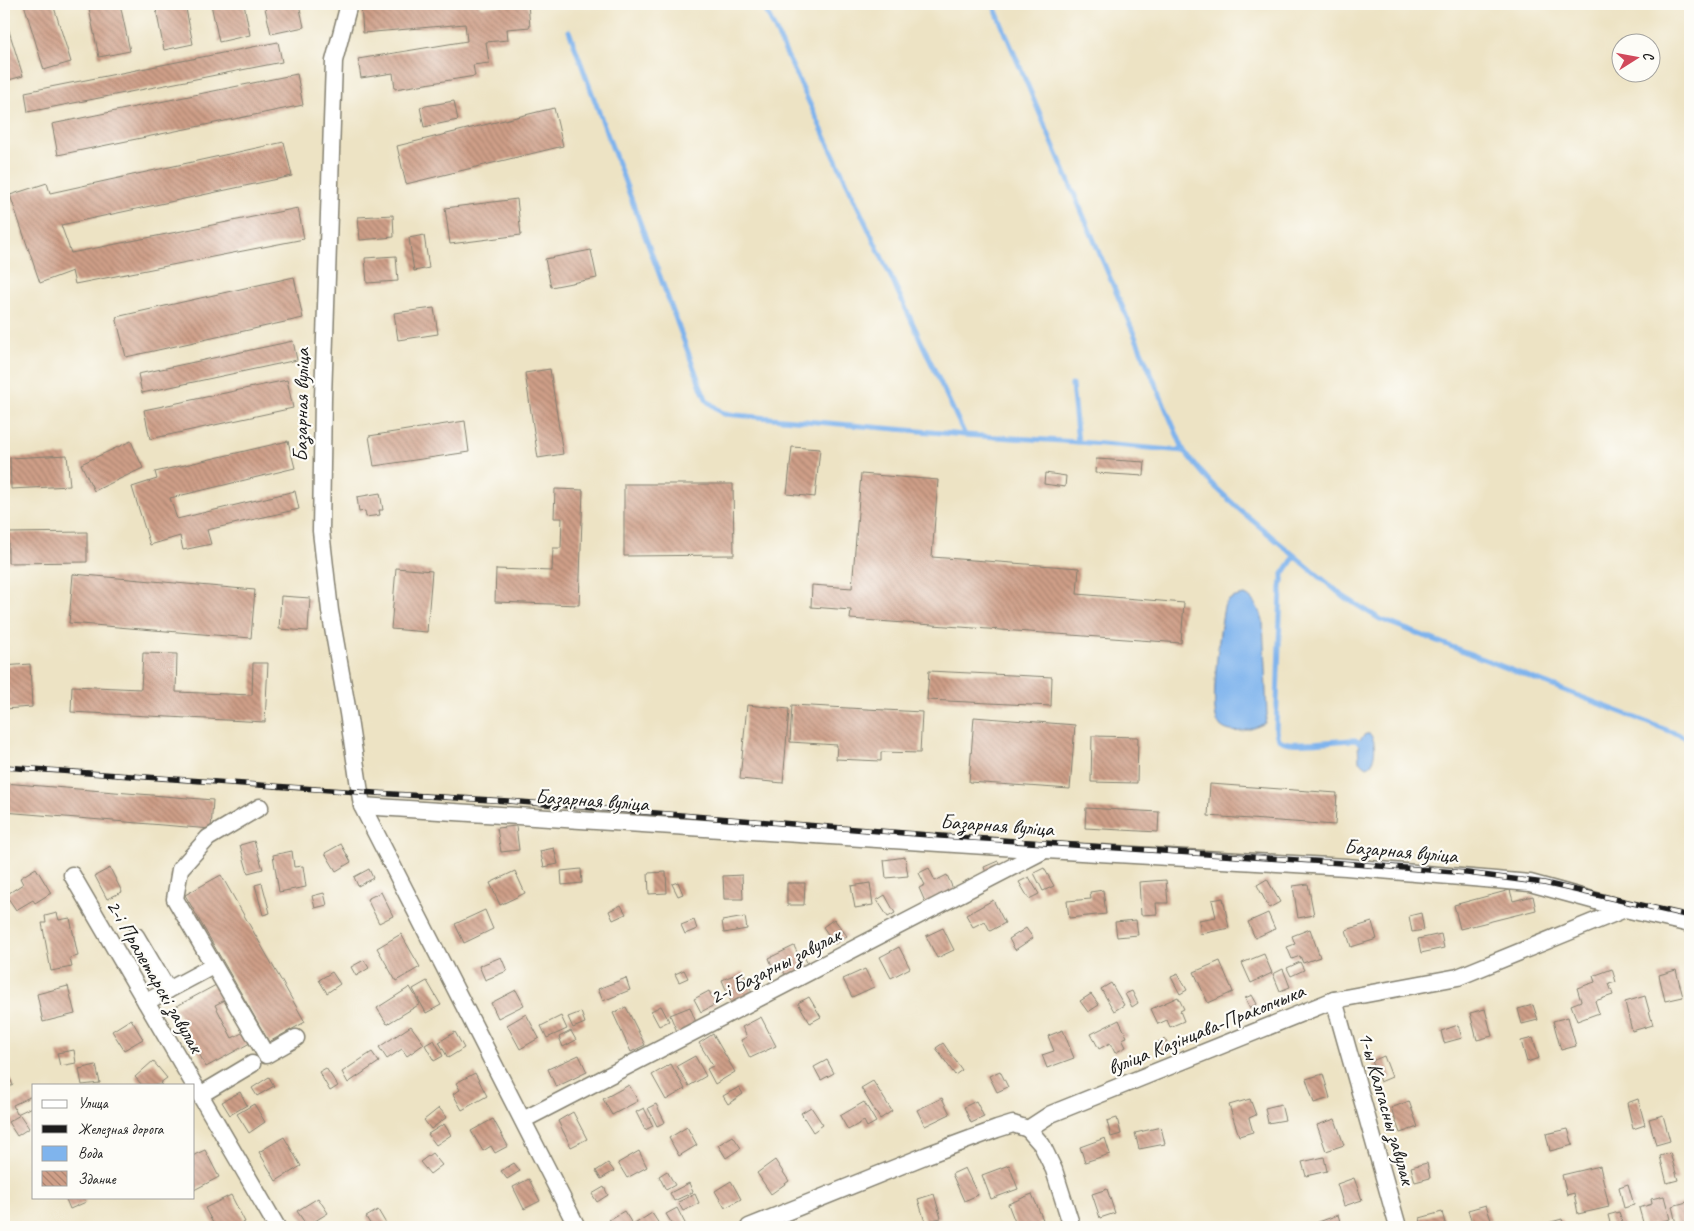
<svg xmlns="http://www.w3.org/2000/svg" width="1694" height="1231" font-family="Caveat,sans-serif">
  <defs>
    <pattern id="building-back-hatch" width="6" height="6" patternUnits="userSpaceOnUse" patternTransform="scale(1.25)"><rect width="6" height="6" fill="#cf9f88"/><path d="M-1 5l2 2M0 0l6 6M5-1l2 2" fill="none" stroke="#a7816e"/></pattern>
  </defs>
  <rect width="100%" height="100%" fill="#fdfcf7"/>
  <filter id="ink" filterUnits="userSpaceOnUse"><feTurbulence type="fractalNoise" baseFrequency=".02" numOctaves="2"/><feDisplacementMap in="SourceGraphic" scale="10" xChannelSelector="R" yChannelSelector="G"/><feConvolveMatrix kernelMatrix="1 2 1 2 8 2 1 2 1" color-interpolation-filters="sRGB"/></filter>
  <filter id="wash" filterUnits="userSpaceOnUse"><feTurbulence type="fractalNoise" baseFrequency=".0096" numOctaves="4" result="noise"/><feDisplacementMap in="SourceGraphic" scale="20" xChannelSelector="R" yChannelSelector="G"/><feGaussianBlur stdDeviation="1.12" result="paint"/><feColorMatrix in="noise" values="0 0 0 0 0 0 0 0 0 0 0 0 0 0 0 0 0 1.4 0 .05"/><feComposite in="paint" operator="in"/></filter>
  <g filter="url(#wash)">
    <rect width="100%" height="100%" fill="#ede3c4"/>
    <g fill="#7fb4ed" stroke="#4e6884">
      <path d="M1245,595c10,4 14,16 18,25l4,95 -2,8c-13,7 -37,15 -47,0 -9,-14 2,-96 6,-116 5,-10 11,-10 21,-12z"/>
      <path d="M1366,734h4c7,9 5,21 1,31l-4,2 -8,-6c0,-11 -4,-21 7,-27z"/>
    </g>
    <g fill="none" stroke-linecap="round" stroke-linejoin="round">
      <g stroke="#7fb4ed" stroke-width="5">
        <polyline points="763,4 965,435"/>
        <polyline points="993,4 1184,451 1210,482 1240,510 1344,597 1380,619 1690,739"/>
        <polyline points="569,31 701,387 707,401 724,414 965,435 1078,442 1184,451"/>
        <polyline points="1072,385 1078,442"/>
        <path d="M1295,556l-12,18 -2,13 -5,144c1,5 1,8 6,10 9,6 59,-1 73,-1l8,4"/>
      </g>
    </g>
    <g id="blocks">
      <g fill="url(#building-back-hatch)">
        <polygon points="24,4 53,4 71,62 44,70"/>
        <polygon points="88,4 120,4 130,51 99,57"/>
        <polygon points="155,4 185,4 193,44 164,50"/>
        <polygon points="211,4 244,4 250,35 219,42"/>
        <polygon points="264,4 299,4 304,27 271,34"/>
        <polygon points="361,4 479,4 480,7 528,4 530,27 507,29 508,40 486,42 489,63 473,65 475,76 395,89 393,73 361,78 358,59 467,41 465,24 363,33"/>
        <polygon points="4,15 23,76 5,81 4,77"/>
        <polygon points="278,42 282,62 28,112 25,92"/>
        <polygon points="297,74 303,105 58,155 52,124"/>
        <polygon points="454,101 458,120 424,127 420,107"/>
        <polygon points="554,108 563,146 406,184 397,146"/>
        <polygon points="284,142 292,176 61,225 71,253 298,208 304,239 75,284 72,271 40,283 10,195 47,183 50,193"/>
        <polygon points="517,199 521,235 450,244 445,208"/>
        <polygon points="393,215 394,237 360,240 358,217"/>
        <polygon points="424,235 429,268 414,271 409,238"/>
        <polygon points="591,250 597,278 551,287 545,259"/>
        <polygon points="396,256 398,281 367,283 365,258"/>
        <polygon points="294,277 303,318 126,357 116,317"/>
        <polygon points="434,308 438,334 398,340 394,313"/>
        <polygon points="293,341 297,360 142,393 138,374"/>
        <polygon points="550,369 563,454 538,458 525,373"/>
        <polygon points="287,380 293,408 150,439 144,410"/>
        <polygon points="465,421 469,452 374,466 369,436"/>
        <polygon points="131,441 143,468 94,491 81,464"/>
        <polygon points="288,441 295,468 170,498 177,519 295,491 299,509 207,530 211,544 183,550 180,536 150,545 132,487 157,479 155,472"/>
        <polygon points="792,447 820,449 815,497 787,494"/>
        <polygon points="67,455 70,486 11,489 10,458"/>
        <polygon points="1096,459 1145,462 1144,476 1095,473"/>
        <polygon points="1045,473 1066,476 1065,487 1044,484"/>
        <polygon points="861,474 938,480 932,557 1079,568 1077,594 1184,603 1181,643 850,619 851,610 811,607 812,585 852,588"/>
        <polygon points="624,484 733,484 734,555 624,556"/>
        <polygon points="555,489 583,490 579,605 495,602 496,569 552,571 553,548 561,548 562,518 554,518"/>
        <polygon points="380,493 383,510 379,510 380,515 366,517 365,511 359,512 357,497"/>
        <polygon points="87,532 87,562 8,563 8,533"/>
        <polygon points="396,568 432,571 427,632 391,629"/>
        <polygon points="73,574 255,590 251,638 69,623"/>
        <polygon points="281,596 310,598 308,631 279,629"/>
        <polygon points="143,653 177,654 176,692 252,695 253,663 268,663 265,722 71,712 72,686 141,689"/>
        <polygon points="30,664 32,707 4,709 4,666"/>
        <polygon points="929,671 1052,677 1051,706 927,700"/>
        <polygon points="747,705 789,709 783,783 740,779"/>
        <polygon points="792,705 922,712 920,753 881,752 881,761 836,759 837,745 790,742"/>
        <polygon points="974,717 1075,725 1070,789 969,782"/>
        <polygon points="1092,736 1138,737 1137,783 1091,782"/>
        <polygon points="4,783 213,800 211,829 4,812"/>
        <polygon points="1210,784 1337,793 1335,825 1208,816"/>
        <polygon points="1086,808 1159,812 1158,832 1085,828"/>
        <polygon points="516,826 519,850 501,852 497,828"/>
        <polygon points="254,841 263,869 248,873 240,845"/>
        <polygon points="341,844 351,862 336,871 325,853"/>
        <polygon points="554,848 558,864 544,867 540,851"/>
        <polygon points="292,851 294,867 303,866 306,887 279,892 273,855"/>
        <polygon points="905,857 908,876 886,878 884,860"/>
        <polygon points="998,861 1002,869 987,876 984,867"/>
        <polygon points="36,868 51,893 35,903 33,900 16,910 6,895 23,884 20,878"/>
        <polygon points="110,868 122,892 107,899 95,876"/>
        <polygon points="929,868 935,881 947,875 954,891 926,904 919,888 925,885 919,873"/>
        <polygon points="1044,868 1054,886 1043,891 1034,873"/>
        <polygon points="369,869 373,878 358,886 354,877"/>
        <polygon points="581,869 582,883 562,885 561,871"/>
        <polygon points="515,871 525,893 500,905 490,883"/>
        <polygon points="666,872 667,893 649,894 648,873"/>
        <polygon points="221,875 305,1022 269,1042 185,895"/>
        <polygon points="742,875 743,899 724,899 723,876"/>
        <polygon points="1029,877 1039,894 1029,899 1019,882"/>
        <polygon points="1267,879 1280,902 1269,908 1257,885"/>
        <polygon points="1166,880 1168,903 1156,903 1157,914 1141,915 1139,882"/>
        <polygon points="678,882 683,894 678,896 672,884"/>
        <polygon points="262,883 270,913 263,915 255,885"/>
        <polygon points="787,883 805,883 804,905 787,905"/>
        <polygon points="870,883 873,905 855,908 851,886"/>
        <polygon points="1308,884 1314,915 1298,918 1293,886"/>
        <polygon points="1103,890 1106,914 1069,918 1067,901 1091,899 1090,892"/>
        <polygon points="1510,890 1513,901 1533,896 1536,910 1460,929 1454,905"/>
        <polygon points="381,892 393,916 379,923 367,899"/>
        <polygon points="324,893 327,905 315,908 312,896"/>
        <polygon points="885,895 895,913 888,917 877,900"/>
        <polygon points="1223,898 1229,928 1201,934 1199,920 1216,917 1212,900"/>
        <polygon points="993,900 1005,923 990,931 985,921 973,927 966,915"/>
        <polygon points="621,905 626,914 613,920 609,911"/>
        <polygon points="485,910 493,929 464,943 455,924"/>
        <polygon points="57,913 59,920 70,918 78,956 70,958 72,967 51,971 42,923 46,923 45,916"/>
        <polygon points="1268,913 1275,929 1255,938 1248,922"/>
        <polygon points="1421,913 1424,930 1412,932 1409,916"/>
        <polygon points="745,917 747,929 724,933 722,921"/>
        <polygon points="834,919 847,936 835,944 823,927"/>
        <polygon points="694,920 697,929 685,934 681,925"/>
        <polygon points="1136,920 1138,935 1117,937 1115,922"/>
        <polygon points="1372,922 1377,939 1351,947 1346,930"/>
        <polygon points="943,928 954,950 937,958 926,936"/>
        <polygon points="1026,928 1033,938 1015,950 1009,939"/>
        <polygon points="1310,929 1320,957 1303,963 1300,956 1292,959 1287,947 1295,944 1292,936"/>
        <polygon points="401,934 420,967 396,981 377,948"/>
        <polygon points="1441,934 1444,948 1421,953 1418,939"/>
        <polygon points="794,946 800,958 804,956 809,967 787,978 782,968 774,971 769,958"/>
        <polygon points="899,947 910,968 891,978 880,957"/>
        <polygon points="1264,954 1272,973 1251,983 1242,963"/>
        <polygon points="501,957 507,971 485,980 479,966"/>
        <polygon points="364,960 369,968 356,976 351,967"/>
        <polygon points="1220,961 1233,992 1208,1003 1194,972"/>
        <polygon points="1300,962 1304,970 1291,976 1287,968"/>
        <polygon points="865,969 874,987 852,997 843,979"/>
        <polygon points="1283,969 1290,987 1280,991 1273,974"/>
        <polygon points="1612,969 1616,982 1609,984 1613,995 1595,1001 1599,1013 1577,1021 1571,1005 1581,1001 1577,988 1595,982 1593,976"/>
        <polygon points="684,970 688,978 679,982 675,974"/>
        <polygon points="1676,970 1683,997 1665,1001 1659,975"/>
        <polygon points="743,971 753,995 732,1004 722,980"/>
        <polygon points="332,972 340,984 327,993 319,980"/>
        <polygon points="1178,974 1187,990 1180,994 1171,977"/>
        <polygon points="626,978 630,990 603,1001 598,989"/>
        <polygon points="427,981 441,1005 426,1013 413,989"/>
        <polygon points="1111,983 1124,1005 1114,1011 1101,989"/>
        <polygon points="216,985 225,1000 215,1005 232,1038 244,1032 250,1043 206,1067 175,1007"/>
        <polygon points="68,986 75,1014 43,1022 37,994"/>
        <polygon points="410,987 420,1004 387,1024 377,1008"/>
        <polygon points="516,990 524,1005 498,1018 491,1003"/>
        <polygon points="709,991 716,1004 701,1012 694,999"/>
        <polygon points="1132,991 1138,1003 1132,1007 1125,994"/>
        <polygon points="1091,994 1099,1005 1088,1012 1080,1001"/>
        <polygon points="1252,995 1257,1004 1250,1008 1245,998"/>
        <polygon points="1645,996 1653,1025 1632,1031 1625,1002"/>
        <polygon points="809,997 821,1017 810,1023 798,1003"/>
        <polygon points="1178,997 1184,1009 1180,1011 1184,1021 1170,1027 1167,1020 1158,1024 1151,1009"/>
        <polygon points="1533,1005 1538,1020 1522,1024 1518,1009"/>
        <polygon points="661,1006 669,1021 659,1026 651,1011"/>
        <polygon points="626,1007 645,1045 631,1052 613,1013"/>
        <polygon points="690,1007 697,1025 678,1034 670,1015"/>
        <polygon points="1485,1009 1492,1036 1477,1040 1470,1013"/>
        <polygon points="581,1012 585,1023 573,1028 568,1017"/>
        <polygon points="526,1014 539,1038 520,1049 507,1025"/>
        <polygon points="561,1016 567,1029 547,1038 541,1026"/>
        <polygon points="761,1017 776,1046 750,1058 741,1040 747,1037 742,1027"/>
        <polygon points="1568,1017 1576,1046 1561,1050 1553,1021"/>
        <polygon points="131,1019 143,1039 124,1050 112,1031"/>
        <polygon points="1119,1020 1127,1037 1122,1039 1126,1047 1115,1053 1110,1043 1099,1049 1091,1034"/>
        <polygon points="1458,1025 1462,1038 1444,1043 1441,1031"/>
        <polygon points="411,1026 424,1044 407,1056 402,1049 387,1059 379,1047"/>
        <polygon points="1063,1030 1074,1058 1047,1068 1042,1055 1054,1051 1048,1036"/>
        <polygon points="571,1031 576,1040 563,1047 559,1037"/>
        <polygon points="455,1032 464,1048 448,1058 439,1042"/>
        <polygon points="713,1034 735,1072 715,1084 707,1069 713,1066 699,1043"/>
        <polygon points="1533,1038 1539,1058 1527,1062 1521,1041"/>
        <polygon points="1165,1039 1170,1049 1162,1052 1158,1042"/>
        <polygon points="434,1040 443,1056 434,1061 425,1045"/>
        <polygon points="943,1043 962,1070 955,1075 936,1048"/>
        <polygon points="74,1050 76,1063 60,1066 57,1053"/>
        <polygon points="372,1052 379,1062 348,1083 342,1072"/>
        <polygon points="579,1055 587,1072 556,1087 548,1069"/>
        <polygon points="695,1056 706,1076 689,1086 677,1066"/>
        <polygon points="1384,1056 1392,1077 1380,1082 1372,1061"/>
        <polygon points="827,1060 834,1073 821,1080 814,1067"/>
        <polygon points="153,1061 167,1078 160,1083 162,1085 142,1085 135,1077"/>
        <polygon points="671,1064 685,1089 666,1100 652,1075"/>
        <polygon points="96,1065 100,1083 82,1085 79,1069"/>
        <polygon points="4,1067 13,1085 4,1090"/>
        <polygon points="326,1068 338,1086 330,1091 319,1072"/>
        <polygon points="1000,1071 1008,1087 997,1092 989,1076"/>
        <polygon points="475,1073 487,1096 462,1110 453,1094 460,1090 456,1083"/>
        <polygon points="1323,1074 1330,1098 1314,1103 1306,1079"/>
        <polygon points="269,1077 274,1086 257,1096 252,1088"/>
        <polygon points="873,1081 892,1111 880,1119 861,1088"/>
        <polygon points="629,1085 638,1101 612,1115 603,1099"/>
        <polygon points="739,1087 743,1094 728,1104 723,1096"/>
        <polygon points="240,1092 247,1105 230,1115 222,1102"/>
        <polygon points="32,1096 34,1106 17,1114 13,1105"/>
        <polygon points="942,1098 950,1114 925,1126 917,1110"/>
        <polygon points="1250,1099 1256,1115 1249,1118 1253,1132 1239,1136 1229,1105"/>
        <polygon points="1638,1099 1645,1125 1633,1129 1627,1103"/>
        <polygon points="976,1101 984,1117 971,1123 964,1107"/>
        <polygon points="1409,1101 1418,1127 1400,1133 1391,1108"/>
        <polygon points="864,1102 876,1122 867,1127 864,1121 848,1130 840,1116"/>
        <polygon points="254,1104 265,1122 249,1133 237,1114"/>
        <polygon points="656,1104 665,1122 657,1126 648,1108"/>
        <polygon points="1281,1104 1285,1120 1268,1123 1265,1108"/>
        <polygon points="811,1107 823,1125 813,1132 801,1113"/>
        <polygon points="439,1108 447,1117 431,1129 424,1120"/>
        <polygon points="644,1108 653,1126 645,1130 636,1112"/>
        <polygon points="573,1112 587,1139 571,1147 558,1121"/>
        <polygon points="20,1115 29,1128 17,1136 8,1122"/>
        <polygon points="1663,1115 1670,1141 1656,1145 1649,1119"/>
        <polygon points="1117,1118 1121,1134 1111,1137 1107,1121"/>
        <polygon points="493,1119 508,1146 495,1153 491,1146 483,1151 471,1131"/>
        <polygon points="1335,1119 1344,1145 1326,1151 1317,1125"/>
        <polygon points="444,1124 451,1135 436,1145 428,1134"/>
        <polygon points="687,1127 697,1145 679,1156 669,1138"/>
        <polygon points="1161,1127 1165,1144 1139,1149 1135,1133"/>
        <polygon points="1568,1129 1573,1145 1550,1151 1546,1134"/>
        <polygon points="733,1136 741,1148 726,1158 718,1145"/>
        <polygon points="284,1137 301,1166 276,1181 259,1152"/>
        <polygon points="1105,1138 1110,1154 1085,1162 1080,1147"/>
        <polygon points="205,1150 219,1177 194,1190 194,1155"/>
        <polygon points="639,1151 647,1167 627,1178 618,1163"/>
        <polygon points="432,1153 442,1165 430,1174 420,1162"/>
        <polygon points="1670,1153 1678,1180 1667,1183 1660,1156"/>
        <polygon points="1324,1157 1327,1171 1306,1176 1302,1162"/>
        <polygon points="775,1160 789,1181 771,1194 757,1173"/>
        <polygon points="514,1163 520,1171 507,1179 501,1171"/>
        <polygon points="608,1163 614,1171 601,1179 596,1171"/>
        <polygon points="1427,1163 1430,1178 1415,1182 1411,1167"/>
        <polygon points="1009,1165 1018,1189 991,1199 982,1175"/>
        <polygon points="1600,1166 1609,1207 1578,1214 1574,1193 1567,1195 1562,1175"/>
        <polygon points="965,1168 978,1195 964,1201 952,1174"/>
        <polygon points="667,1171 675,1185 666,1190 659,1176"/>
        <polygon points="1354,1178 1362,1200 1344,1206 1337,1184"/>
        <polygon points="529,1179 540,1201 524,1209 513,1187"/>
        <polygon points="731,1181 741,1199 725,1208 715,1191"/>
        <polygon points="689,1183 693,1192 674,1201 670,1193"/>
        <polygon points="1628,1184 1634,1205 1624,1208 1619,1187"/>
        <polygon points="604,1187 608,1195 597,1202 592,1194"/>
        <polygon points="1107,1189 1115,1213 1100,1218 1092,1194"/>
        <polygon points="695,1194 699,1203 683,1211 678,1202"/>
        <polygon points="934,1194 941,1218 925,1222 918,1199"/>
        <polygon points="1032,1194 1044,1222 1032,1227 1017,1227 1008,1204"/>
        <polygon points="231,1195 245,1222 235,1227 215,1227 205,1208"/>
        <polygon points="1664,1196 1670,1219 1663,1221 1664,1227 1655,1227 1654,1224 1644,1226 1639,1208 1652,1204 1651,1199"/>
        <polygon points="65,1197 83,1197 86,1202 70,1209"/>
        <polygon points="318,1198 328,1213 307,1226 297,1211"/>
        <polygon points="1687,1202 1690,1221 1676,1224 1672,1206"/>
        <polygon points="1486,1205 1491,1220 1473,1226 1468,1210"/>
        <polygon points="677,1208 687,1227 674,1227 666,1214"/>
        <polygon points="378,1210 388,1227 372,1227 366,1217"/>
        <polygon points="624,1211 633,1225 652,1213 661,1227 609,1227 613,1225 609,1220"/>
        <polygon points="1442,1212 1446,1227 1422,1227 1420,1218"/>
        <polygon points="1619,1212 1624,1227 1611,1227 1608,1215"/>
        <polygon points="1338,1215 1342,1227 1314,1227 1313,1224"/>
        <polygon points="1562,1219 1564,1227 1545,1227 1544,1224"/>
      </g>
    </g>
  </g>
  <g filter="url(#ink)">
    <use href="#blocks" fill-opacity="0" stroke="#848070" stroke-width="1"/>
    <g fill="none" stroke-linecap="round" stroke-linejoin="round">
      <defs>
        <g id="minor">
          <polyline points="349,4 334,61 323,398 321,531 330,611 348,713 362,806 577,1227"/>
          <polyline points="362,806 1046,850 1346,867 1530,883 1625,909"/>
          <polyline points="260,807 208,838 180,869 175,899 266,1055 296,1038"/>
          <polyline points="72,875 277,1227"/>
          <polyline points="136,936 168,990"/>
          <polyline points="1334,1000 1398,1227"/>
          <polyline points="146,1002 213,966"/>
          <polyline points="200,1095 252,1064"/>
          <polyline points="523,1120 1045,850"/>
          <polyline points="1028,1129 1051,1114 1334,1000 1458,977 1625,909 1690,924"/>
          <polyline points="1028,1129 1042,1145 1054,1170 1072,1227"/>
          <polyline points="749,1227 927,1155 997,1129 1013,1124 1028,1129"/>
        </g>
      </defs>
      <use href="#minor" stroke="#848070" stroke-width="19"/>
      <use href="#minor" stroke="#fff" stroke-width="16"/>
      <defs>
        <polyline id="rail" points="4,767 359,792 508,801 941,836 1342,863 1467,873 1544,883 1690,916"/>
      </defs>
      <use href="#rail" stroke="#1c1c1c" stroke-width="5.5"/>
      <use href="#rail" stroke="#fdfcf7" stroke-width="4" stroke-dasharray="11" stroke-linecap="butt"/>
    </g>
  </g>
  <g text-anchor="middle" stroke-width="4.5" stroke-linejoin="round" paint-order="stroke">
    <g font-size="21" fill="#1c1c1c" stroke="#fdfcf7">
      <text transform="translate(301 405) rotate(-89)" y="7">Базарная вуліца</text>
      <text transform="translate(592 800) rotate(4)" y="7">Базарная вуліца</text>
      <text transform="translate(997 825) rotate(4)" y="7">Базарная вуліца</text>
      <text transform="translate(1401 851) rotate(5)" y="7">Базарная вуліца</text>
      <text transform="translate(775 966) rotate(-27)" y="7">2-і Базарны завулак</text>
      <text transform="translate(155 976) rotate(60)" y="7">2-і Пралетарскі завулак</text>
      <text transform="translate(1206 1029) rotate(-22)" y="7">вуліца Казінцава-Пракопчыка</text>
      <text transform="translate(1387 1108) rotate(74)" y="7">1-ы Калгасны завулак</text>
    </g>
  </g>
  <rect width="1694" height="1231" fill="none" stroke="#fdfcf7" stroke-width="20"/>
  <rect x="32" y="1084" width="162" height="115" fill="#fdfcf7" stroke="#a3a29f"/>
  <rect x="42" y="1100" width="25" height="8" fill="#ffffff" stroke="#a3a29f"/>
  <text x="78" y="1108" font-size="15" fill="#1c1c1c">Улица</text>
  <rect x="42" y="1125" width="25" height="8" fill="#1c1c1c" stroke="#a3a29f"/>
  <text x="78" y="1134" font-size="15" fill="#1c1c1c">Железная дорога</text>
  <rect x="42" y="1146" width="25" height="15" fill="#7fb4ed" stroke="#a3a29f"/>
  <text x="78" y="1158" font-size="15" fill="#1c1c1c">Вода</text>
  <rect x="42" y="1171" width="25" height="15" fill="url(#building-back-hatch)" stroke="#a3a29f"/>
  <text x="78" y="1184" font-size="15" fill="#1c1c1c">Здание</text>
  <g transform="translate(1636 58) rotate(79)"><circle r="24" fill="#fdfcf7" stroke="#a3a29f"/>
  <path d="M0-4L9 19L0 12L-9 19Z" fill="#d1495b"/>
  <text y="-8" font-size="14" font-weight="bold" text-anchor="middle" fill="#1c1c1c">С</text>
  </g>
</svg>
